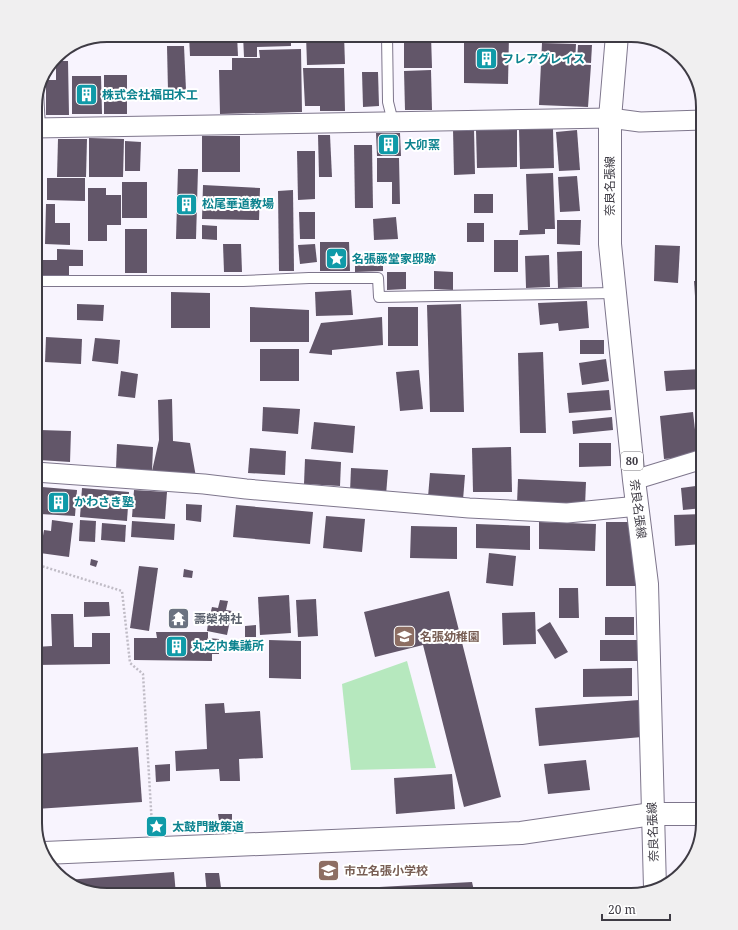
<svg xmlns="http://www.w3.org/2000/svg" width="738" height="930" font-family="'Noto Serif','Noto Sans JP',serif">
  <rect width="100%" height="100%" fill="#f8f4fe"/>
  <polygon fill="#b6e8be" points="407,661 436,768 351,770 342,684"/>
  <g fill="#625669">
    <polygon points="189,35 237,35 238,56 190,56"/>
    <polygon points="243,35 291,35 291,46 257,47 257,57 244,57"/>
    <polygon points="306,35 344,35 345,64 307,65"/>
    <polygon points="464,35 509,35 508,84 464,83"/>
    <polygon points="543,35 569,35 569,42 543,41"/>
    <polygon points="404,36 431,36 432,68 404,68"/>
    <polygon points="542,43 576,44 575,64 591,65 588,107 539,105"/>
    <polygon points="578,45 592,45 591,63 577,62"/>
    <polygon points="167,46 184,46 186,90 168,91"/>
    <polygon points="301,49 302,112 220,114 219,70 232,70 232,58 260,58 259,50"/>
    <polygon points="56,61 68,61 69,115 46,115 46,71 49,67 49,80 56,80"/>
    <polygon points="303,68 344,68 345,111 320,111 320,106 305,106"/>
    <polygon points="431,70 432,110 405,110 404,71"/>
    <polygon points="362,72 378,72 379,106 363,107"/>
    <rect x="104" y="75" width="23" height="39"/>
    <polygon points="72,76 101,76 102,114 72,114"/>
    <polygon points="453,129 474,129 475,174 454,175"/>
    <polygon points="517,129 517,167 477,168 476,130"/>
    <polygon points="519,129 553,129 554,168 520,169"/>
    <polygon points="577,130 580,170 559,171 556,132"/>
    <polygon points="376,133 400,133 401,156 377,156"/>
    <polygon points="318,135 330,135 332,177 319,177"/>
    <rect x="202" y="136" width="38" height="36"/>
    <polygon points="89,138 124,139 123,177 89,177"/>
    <polygon points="58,139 87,139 86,177 57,177"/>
    <polygon points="125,141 141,142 140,171 125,171"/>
    <polygon points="354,145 372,145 373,208 355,208"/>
    <polygon points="297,151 315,151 315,199 298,200"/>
    <polygon points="377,158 399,158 400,204 392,204 392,182 377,182"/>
    <polygon points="178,169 198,169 196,239 176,239"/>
    <polygon points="553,173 555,229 545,229 545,234 519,235 520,230 528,230 526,174"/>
    <polygon points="577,176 580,211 560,212 558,177"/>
    <polygon points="47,178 85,178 85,201 47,200"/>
    <rect x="122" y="182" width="25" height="36"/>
    <polygon points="203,185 260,188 259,220 202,219"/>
    <polygon points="88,188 106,188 106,195 121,195 121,225 107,225 107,241 88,241"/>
    <polygon points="293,190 294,271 279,271 278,191"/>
    <rect x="474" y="194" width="19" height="19"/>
    <polygon points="46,204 55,204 55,223 70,223 70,245 45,244"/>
    <polygon points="299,212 315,212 315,239 300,239"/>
    <polygon points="396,217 398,239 374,240 373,219"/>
    <polygon points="557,220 581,220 580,245 557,244"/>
    <rect x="467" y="223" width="17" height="19"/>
    <polygon points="202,225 217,226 217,240 202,239"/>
    <rect x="125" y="229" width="22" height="44"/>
    <rect x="494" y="240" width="24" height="32"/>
    <polygon points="320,242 349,242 350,271 320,271"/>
    <polygon points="223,244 241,244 242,272 224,272"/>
    <polygon points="315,244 317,262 300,264 298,245"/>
    <polygon points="655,245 680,246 678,283 654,281"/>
    <polygon points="57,249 83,250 83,266 69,266 69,277 42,276 42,260 57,260"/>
    <polygon points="582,251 582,287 558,288 557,252"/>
    <polygon points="383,253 383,271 355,272 355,254"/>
    <polygon points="549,255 550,287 526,288 525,256"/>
    <polygon points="434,271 453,272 453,290 434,289"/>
    <polygon points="387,272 406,272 406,289 387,290"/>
    <polygon points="694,281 703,281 703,310 696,310"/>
    <polygon points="351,290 353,315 316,316 315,292"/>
    <polygon points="171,292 210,293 210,328 171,328"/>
    <polygon points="587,301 589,328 559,331 558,323 540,325 538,303"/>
    <polygon points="77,304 104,305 103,321 77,320"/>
    <polygon points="461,304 464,412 430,412 427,305"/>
    <polygon points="250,307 309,310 309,342 250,342"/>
    <rect x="388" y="307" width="30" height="39"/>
    <polygon points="382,317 383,345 332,350 332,355 309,353 321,323"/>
    <polygon points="46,337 82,339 81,364 45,362"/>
    <polygon points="95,338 120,340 118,364 92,361"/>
    <rect x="580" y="340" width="24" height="14"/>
    <rect x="260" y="349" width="39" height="32"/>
    <polygon points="543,352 546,433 520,433 518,353"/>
    <polygon points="606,359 609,381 582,385 579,363"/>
    <polygon points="701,369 702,389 666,391 664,371"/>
    <polygon points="419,370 423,409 400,411 396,372"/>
    <polygon points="121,371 138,374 135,398 118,396"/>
    <polygon points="609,390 611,410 569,413 567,393"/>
    <polygon points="172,399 173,441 190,443 196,477 152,471 159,440 158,400"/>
    <polygon points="263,407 300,409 298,434 262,431"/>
    <polygon points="693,412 698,456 664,459 660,416"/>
    <polygon points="612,417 613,430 573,434 572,421"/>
    <polygon points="314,422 355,426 353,453 311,449"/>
    <polygon points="40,430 71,431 70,462 39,460"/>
    <polygon points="579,443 611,443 611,466 579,467"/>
    <polygon points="117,444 153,447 152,471 116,469"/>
    <polygon points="511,447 512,492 473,492 472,448"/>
    <polygon points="250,448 286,451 285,475 248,473"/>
    <polygon points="305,459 341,462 340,486 304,484"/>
    <polygon points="351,468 388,470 386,495 350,492"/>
    <polygon points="430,473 465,475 463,500 428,497"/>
    <polygon points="518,479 586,482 585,506 517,504"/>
    <polygon points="703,485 703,508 683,510 681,488"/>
    <polygon points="42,487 77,490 75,516 40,514"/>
    <polygon points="82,488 129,492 127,521 80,517"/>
    <polygon points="134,490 167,492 165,519 132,517"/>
    <polygon points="186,504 202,505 201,522 186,520"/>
    <polygon points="236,505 313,512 310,544 233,537"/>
    <polygon points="703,514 703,544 675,546 674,515"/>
    <polygon points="326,516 365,519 362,552 323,548"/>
    <polygon points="52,520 73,523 69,557 40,553 44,530 51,531"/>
    <polygon points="80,520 96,521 95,542 79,541"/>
    <polygon points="132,521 175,524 174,540 131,537"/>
    <polygon points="539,522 596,524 595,551 539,549"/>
    <polygon points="606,522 635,522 636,586 606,586"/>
    <polygon points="102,523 126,525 125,542 101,540"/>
    <polygon points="476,524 530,526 530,550 476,548"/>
    <polygon points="411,526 457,527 457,559 410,558"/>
    <polygon points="489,553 516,556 513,586 486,583"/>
    <polygon points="91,559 98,561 96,567 90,565"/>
    <polygon points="139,566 158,568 149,631 130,628"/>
    <polygon points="184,569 193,571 192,578 183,577"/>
    <polygon points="559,588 578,588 579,618 559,618"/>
    <polygon points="449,591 501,797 464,807 423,645 375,657 364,612"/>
    <polygon points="289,595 291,633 260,635 258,597"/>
    <polygon points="316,599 318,636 298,637 296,600"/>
    <polygon points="220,600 228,601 226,610 232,611 227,635 207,631 208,623 205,623 207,615 210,615 212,607 218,608"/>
    <polygon points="84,602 109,602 110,616 84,617"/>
    <polygon points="535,612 536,644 503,645 502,613"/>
    <polygon points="51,614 73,614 74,647 92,647 92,633 110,633 110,664 35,665 35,647 52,646"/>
    <rect x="605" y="617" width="29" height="18"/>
    <polygon points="550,622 568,652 555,659 537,630"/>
    <polygon points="256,625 256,637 245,637 245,626"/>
    <polygon points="156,632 208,632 208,638 219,639 219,654 212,654 212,661 134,660 134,638 157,638"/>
    <polygon points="269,640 301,641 301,679 269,678"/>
    <rect x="600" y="640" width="38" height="21"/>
    <polygon points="632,668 632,696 583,697 583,669"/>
    <polygon points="639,700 642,737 539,746 535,708"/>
    <polygon points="224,703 225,713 260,711 263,758 239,759 240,781 220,781 219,769 176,771 175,751 207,749 205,704"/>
    <polygon points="138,747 142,802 36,809 35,754"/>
    <polygon points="586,760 590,790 548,794 544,764"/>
    <polygon points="170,764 170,781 156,782 155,765"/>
    <polygon points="452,774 455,809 396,814 394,778"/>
    <polygon points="218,814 232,814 232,820 219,820"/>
    <polygon points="174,872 176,895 107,895 71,885 66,880"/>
    <polygon points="205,873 219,873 222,895 207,895"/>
    <polygon points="472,882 475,895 248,895 248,894"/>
  </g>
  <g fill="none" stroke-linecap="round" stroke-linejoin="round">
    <defs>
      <g id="lane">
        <polyline points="387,35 388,102 393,122"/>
        <polyline points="38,91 40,128"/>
        <polyline points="35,281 243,281 309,278 378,278 379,297 615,293"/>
      </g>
      <g id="street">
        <polyline points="35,128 610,118 640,122 703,120"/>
        <polyline points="35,472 204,484 246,489 469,508 567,513 638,506"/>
        <polyline points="634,480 703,459"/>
      </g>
      <polyline id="secondary" points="44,853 521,833 652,814 703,814"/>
      <polyline id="primary" points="617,35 610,118 610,244 634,480 647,584 655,888"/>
    </defs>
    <use href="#lane" stroke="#7e768c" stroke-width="12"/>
    <use href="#street" stroke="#7e768c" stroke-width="21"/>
    <use href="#secondary" stroke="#7e768c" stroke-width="24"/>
    <use href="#primary" stroke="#7e768c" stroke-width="24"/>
    <polyline stroke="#c0bcc6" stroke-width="2.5" stroke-dasharray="2 2" stroke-linecap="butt" points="35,564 122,591 130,663 143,674 152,826"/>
    <use href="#lane" stroke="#fff" stroke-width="10"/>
    <use href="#street" stroke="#fff" stroke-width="19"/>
    <use href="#secondary" stroke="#fff" stroke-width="22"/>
    <use href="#primary" stroke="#fff" stroke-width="22"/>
  </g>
  <defs>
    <symbol id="building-square" viewBox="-11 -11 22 22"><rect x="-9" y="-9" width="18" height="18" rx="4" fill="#0f9aa8" stroke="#fff"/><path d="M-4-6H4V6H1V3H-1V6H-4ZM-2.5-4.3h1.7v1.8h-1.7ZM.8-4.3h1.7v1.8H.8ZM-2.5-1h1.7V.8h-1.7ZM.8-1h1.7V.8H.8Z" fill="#fff"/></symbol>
    <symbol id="sight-square" viewBox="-11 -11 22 22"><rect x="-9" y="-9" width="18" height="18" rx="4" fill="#0f9aa8" stroke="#fff"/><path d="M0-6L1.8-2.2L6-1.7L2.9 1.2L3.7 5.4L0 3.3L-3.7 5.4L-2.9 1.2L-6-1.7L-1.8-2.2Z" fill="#fff"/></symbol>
    <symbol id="temple-square" viewBox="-11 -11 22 22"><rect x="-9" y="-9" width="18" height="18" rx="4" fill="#6b7280" stroke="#fff"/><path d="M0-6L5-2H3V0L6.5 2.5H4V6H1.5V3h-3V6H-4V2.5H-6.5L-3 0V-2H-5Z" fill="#fff"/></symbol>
    <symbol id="school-square" viewBox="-11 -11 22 22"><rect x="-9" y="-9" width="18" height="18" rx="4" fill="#8d6e63" stroke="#fff"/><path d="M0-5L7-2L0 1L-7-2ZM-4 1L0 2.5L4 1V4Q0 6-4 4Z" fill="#fff"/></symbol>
  </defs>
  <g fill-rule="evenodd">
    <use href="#building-square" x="474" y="46" width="25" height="25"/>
    <use href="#building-square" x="74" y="82" width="25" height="25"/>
    <use href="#building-square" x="376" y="132" width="25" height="25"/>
    <use href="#building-square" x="174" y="192" width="25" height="25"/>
    <use href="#sight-square" x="324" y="246" width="25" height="25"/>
    <use href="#building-square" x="46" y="490" width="25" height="25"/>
    <use href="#temple-square" x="166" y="606" width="25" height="25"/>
    <use href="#school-square" x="392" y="624" width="25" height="25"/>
    <use href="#building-square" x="164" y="634" width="25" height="25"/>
    <use href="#sight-square" x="144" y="814" width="25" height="25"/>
    <use href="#school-square" x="316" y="858" width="25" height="25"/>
  </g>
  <g text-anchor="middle" stroke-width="4" stroke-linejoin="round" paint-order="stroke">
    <rect fill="#fff" stroke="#78767c" stroke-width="1" x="621" y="452" width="22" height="18" rx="3"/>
    <g font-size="11" font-weight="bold" fill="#3e3b44">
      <text x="632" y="465">80</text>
    </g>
    <g font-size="12" font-weight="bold" fill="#0d838f" stroke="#fff" text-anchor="start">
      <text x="502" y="63">フレアグレイス</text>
      <text x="102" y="99">株式会社福田木工</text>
      <text x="404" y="149">大卯窯</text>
      <text x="202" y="208">松尾華道教場</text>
      <text x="352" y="263">名張藤堂家邸跡</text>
      <text x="74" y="506">かわさき塾</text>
      <text x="192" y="650">丸之内集議所</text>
      <text x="172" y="831">太鼓門散策道</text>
    </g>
    <g font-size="12" fill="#3e3b44" stroke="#fff">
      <text transform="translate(610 186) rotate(-90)" y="4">奈良名張線</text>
      <text transform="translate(638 509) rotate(83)" y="4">奈良名張線</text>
      <text transform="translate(653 832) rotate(-92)" y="4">奈良名張線</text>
    </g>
    <g font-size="12" font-weight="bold" fill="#5b616d" stroke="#fff" text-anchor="start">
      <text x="194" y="623">壽榮神社</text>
    </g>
    <g font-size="12" font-weight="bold" fill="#785e54" stroke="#fff" text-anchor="start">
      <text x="420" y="641">名張幼稚園</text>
      <text x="344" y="875">市立名張小学校</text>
    </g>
  </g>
  <path d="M0 0H738V930H0ZM107 42H631A65 65 0 0 1 696 107V823A65 65 0 0 1 631 888H107A65 65 0 0 1 42 823V107A65 65 0 0 1 107 42Z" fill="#f0eff0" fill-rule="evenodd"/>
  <path fill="none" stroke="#3e3b44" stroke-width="2" d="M107 42H631A65 65 0 0 1 696 107V823A65 65 0 0 1 631 888H107A65 65 0 0 1 42 823V107A65 65 0 0 1 107 42Z"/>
  <path d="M602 914v6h68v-6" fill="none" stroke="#3e3b44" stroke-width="2"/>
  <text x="608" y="914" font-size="12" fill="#3e3b44" stroke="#ffffff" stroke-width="3" paint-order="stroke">20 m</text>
</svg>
